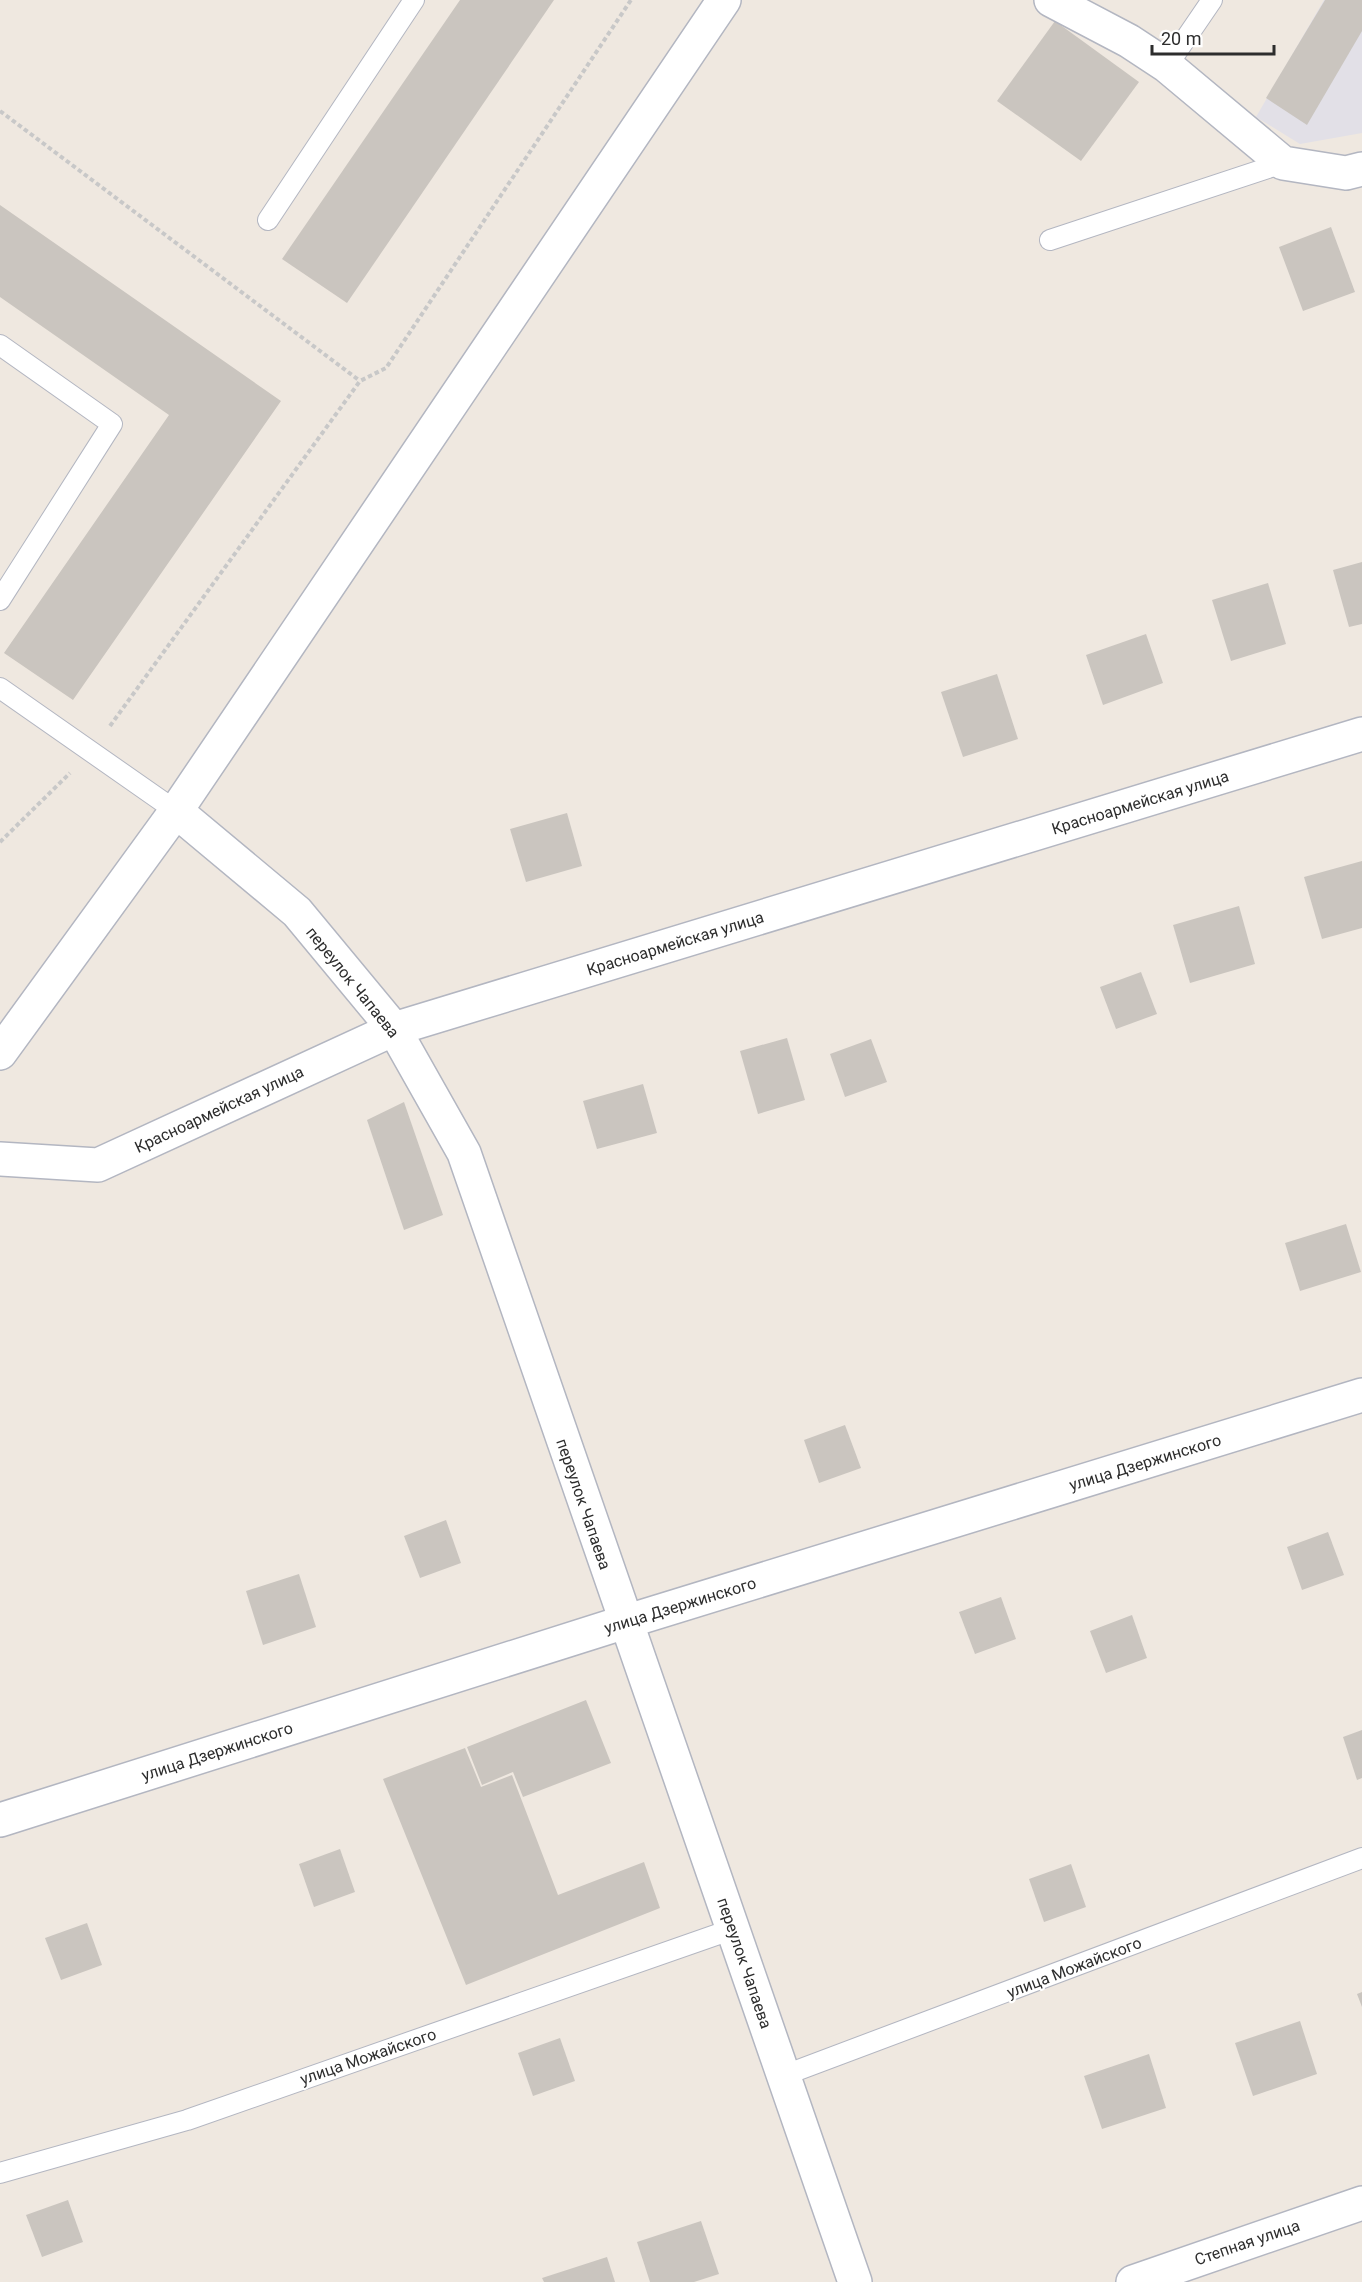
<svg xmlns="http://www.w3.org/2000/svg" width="1362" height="2282" font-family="Roboto,sans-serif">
  <rect width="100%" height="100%" fill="#efe8e0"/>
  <polygon fill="#e2e0e7" points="1324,0 1362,0 1362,133 1300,144 1256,117"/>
  <g fill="#cac5bf">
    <polygon points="460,0 554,0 347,303 282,259"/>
    <polygon points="1325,0 1362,0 1362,31 1307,125 1266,98"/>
    <polygon points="1055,21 1139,82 1081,161 997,101"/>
    <polygon points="0,205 281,401 73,700 4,653 169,415 0,297"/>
    <polygon points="1331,227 1355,292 1303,311 1279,247"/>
    <polygon points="1362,562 1362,624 1349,627 1333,570"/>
    <polygon points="1268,583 1286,644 1231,661 1212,600"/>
    <polygon points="1146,634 1163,683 1103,705 1086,655"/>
    <polygon points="997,674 1018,739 963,757 941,692"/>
    <polygon points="567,813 582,866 526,882 510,829"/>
    <polygon points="1362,861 1362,928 1322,939 1304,877"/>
    <polygon points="1239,906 1255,964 1190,983 1173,925"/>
    <polygon points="1141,972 1157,1014 1116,1029 1100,987"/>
    <polygon points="787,1038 805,1100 758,1114 740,1051"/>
    <polygon points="871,1039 887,1082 845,1097 830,1054"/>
    <polygon points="643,1084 657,1133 597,1149 583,1101"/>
    <polygon points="404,1102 443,1215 404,1230 367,1120"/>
    <polygon points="1346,1224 1361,1272 1300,1291 1285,1243"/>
    <polygon points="845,1425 861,1468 819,1483 804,1440"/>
    <polygon points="446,1520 461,1563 420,1578 404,1536"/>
    <polygon points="1328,1532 1344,1575 1302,1590 1287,1547"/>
    <polygon points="299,1574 316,1627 263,1645 246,1591"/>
    <polygon points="1001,1597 1016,1639 975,1654 959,1612"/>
    <polygon points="1132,1615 1147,1658 1106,1673 1090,1631"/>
    <polygon points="586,1700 611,1763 523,1797 513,1772 482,1785 467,1747"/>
    <polygon points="1362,1730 1362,1778 1357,1780 1343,1737"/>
    <polygon points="465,1748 481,1787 512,1775 558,1895 644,1862 660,1908 466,1985 383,1779"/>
    <polygon points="340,1849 355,1892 314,1907 299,1864"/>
    <polygon points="1071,1864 1086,1907 1044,1922 1029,1879"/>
    <polygon points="87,1923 102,1965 61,1980 45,1938"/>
    <polygon points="1362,1992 1362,2007 1357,1994"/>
    <polygon points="1300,2021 1317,2074 1253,2096 1235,2043"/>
    <polygon points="560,2038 575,2081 533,2096 518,2053"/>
    <polygon points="1149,2054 1166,2108 1102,2129 1084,2076"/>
    <polygon points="68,2200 83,2242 42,2257 26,2215"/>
    <polygon points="701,2221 719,2274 694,2282 650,2282 637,2242"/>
    <polygon points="607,2257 615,2282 544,2282 542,2278"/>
  </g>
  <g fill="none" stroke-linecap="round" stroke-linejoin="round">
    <defs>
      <g id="service">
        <polyline points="1167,66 1212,0"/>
        <polyline points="268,220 414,0"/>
        <polyline points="1050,240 1283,163"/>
        <polyline points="0,345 112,424 0,600"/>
        <polyline points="0,688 176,811"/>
        <polyline points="785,2075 1362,1858"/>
        <polyline points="0,2173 187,2120 733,1929"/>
      </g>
      <g id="minor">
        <polyline points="1051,0 1129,41 1167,66 1283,163 1346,173 1362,169"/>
        <polyline points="176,811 297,912 394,1029 464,1153 855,2282"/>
        <polyline points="0,1053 176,811 724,0"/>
        <polyline points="0,1159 98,1165 394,1029 1362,734"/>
        <polyline points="0,1820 625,1622 1362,1395"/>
        <polyline points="1133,2282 1362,2203"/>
      </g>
    </defs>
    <use href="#service" stroke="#b3b6c1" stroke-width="22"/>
    <use href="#minor" stroke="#b3b6c1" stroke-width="36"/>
    <g stroke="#c8c8c8" stroke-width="4" stroke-dasharray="4.5 3" stroke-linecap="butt">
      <polyline points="0,111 360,381"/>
      <polyline points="110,726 360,381 386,368 631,0"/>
      <polyline points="0,842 70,773"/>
    </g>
    <use href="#service" stroke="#fff" stroke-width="20"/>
    <use href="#minor" stroke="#fff" stroke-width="33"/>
  </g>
  <g text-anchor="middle" stroke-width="4.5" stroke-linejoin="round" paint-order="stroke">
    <g font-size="16" fill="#2d2d2d" stroke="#fff">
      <text transform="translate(1140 802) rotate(-17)" y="6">Красноармейская улица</text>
      <text transform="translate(675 943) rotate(-17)" y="6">Красноармейская улица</text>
      <text transform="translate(353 982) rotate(51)" y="6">переулок Чапаева</text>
      <text transform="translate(219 1109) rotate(-25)" y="6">Красноармейская улица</text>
      <text transform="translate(1145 1462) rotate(-17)" y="6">улица Дзержинского</text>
      <text transform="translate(584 1504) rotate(71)" y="6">переулок Чапаева</text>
      <text transform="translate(680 1605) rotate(-17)" y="6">улица Дзержинского</text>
      <text transform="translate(217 1751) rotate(-18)" y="6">улица Дзержинского</text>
      <text transform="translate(745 1963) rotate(71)" y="6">переулок Чапаева</text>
      <text transform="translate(1074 1967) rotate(-21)" y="6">улица Можайского</text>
      <text transform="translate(368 2056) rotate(-19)" y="6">улица Можайского</text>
      <text transform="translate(1247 2242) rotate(-19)" y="6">Степная улица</text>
    </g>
  </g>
  <path d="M1152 45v9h122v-9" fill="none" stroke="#2d2d2d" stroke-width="3"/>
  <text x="1161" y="45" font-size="18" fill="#2d2d2d" stroke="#ffffff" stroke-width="4.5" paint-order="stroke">20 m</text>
</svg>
